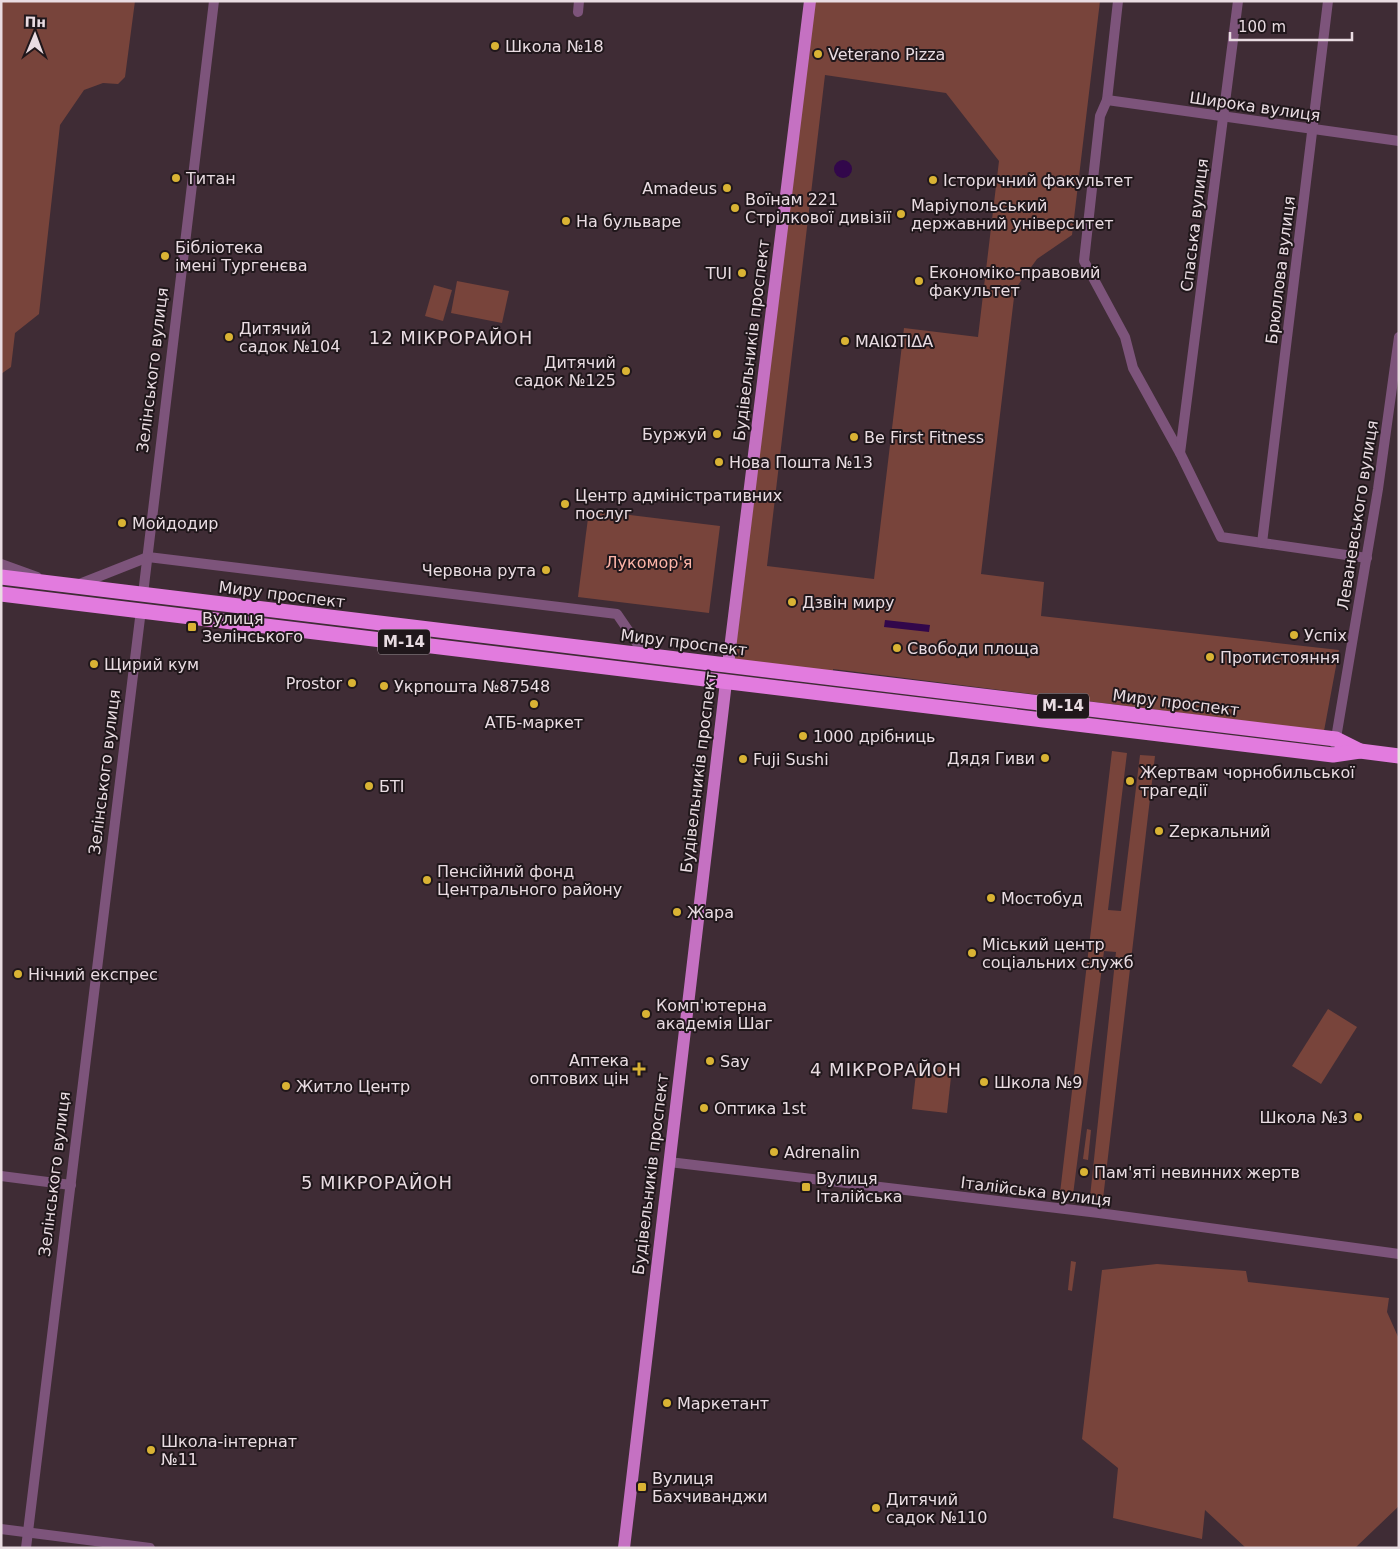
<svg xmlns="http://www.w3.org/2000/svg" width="1400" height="1549" font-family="'DejaVu Sans',sans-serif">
  <rect width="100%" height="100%" fill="#3f2c35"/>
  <g fill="#78443b" fill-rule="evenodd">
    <polygon points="1,1 135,1 125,77 118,84 103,83 84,90 60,125 39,314 15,333 11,367 1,374"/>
    <path d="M815,1h285l-28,234 -35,24 -22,30 -34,285 63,8 -3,34 298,34 -15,81 -491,-62v4l-99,-12zM825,75l121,18 53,68 -21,176 -74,-9 -30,251 -107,-13z"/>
    <polygon points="457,281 509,291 502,323 451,313"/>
    <polygon points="434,285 452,290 443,321 425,316"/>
    <polygon points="589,510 720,526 709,613 578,597"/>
    <polygon points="1112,751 1127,753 1108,910 1121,911 1140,755 1155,756 1103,1199 1090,1197 1116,952 1104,951 1073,1195 1060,1193"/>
    <polygon points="1328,1009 1357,1027 1321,1084 1292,1066"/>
    <polygon points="917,1064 952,1068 947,1113 912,1109"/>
    <polygon points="1087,1129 1091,1130 1088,1160 1083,1159"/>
    <polygon points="1071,1261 1076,1262 1072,1291 1068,1290"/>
    <polygon points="1157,1264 1246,1271 1248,1282 1389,1298 1387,1312 1399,1339 1399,1506 1355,1548 1246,1548 1205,1510 1202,1539 1113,1518 1118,1468 1082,1439 1102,1270"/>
  </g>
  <g fill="#32074b">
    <circle cx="843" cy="169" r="9"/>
    <polygon points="885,620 930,625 929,632 884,627"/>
  </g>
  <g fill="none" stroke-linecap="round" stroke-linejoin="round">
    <g stroke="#7d547b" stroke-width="10">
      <polyline points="1118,1 1107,100 1100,116 1084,261 1125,337 1133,368 1180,453 1221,537 1367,558"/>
      <polyline points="578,12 579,1"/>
      <polyline points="1107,100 1399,141"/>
      <polyline points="1180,453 1238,1"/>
      <polyline points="1262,543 1328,1"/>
      <polyline points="1,564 37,577"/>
      <polyline points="77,585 148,557 617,614 645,655"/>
      <polyline points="143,594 214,1"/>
      <polyline points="1335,744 1378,489 1399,337"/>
      <polyline points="669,1162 1099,1213 1399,1254"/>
      <polyline points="1,1176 71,1185"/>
      <polyline points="1,1529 150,1548"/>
      <polyline points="26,1548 141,610"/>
    </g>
    <g stroke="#c571c2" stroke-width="12">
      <polyline points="728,665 810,1"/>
      <polyline points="624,1548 726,682"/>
    </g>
    <g stroke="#e27bde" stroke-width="15">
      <polyline points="1,577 1336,739 1360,751"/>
      <polyline points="1,594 1333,755 1360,751 1399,756"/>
    </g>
  </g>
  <g fill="#d9b334" stroke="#20171b" stroke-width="2">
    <circle cx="495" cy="46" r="5"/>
    <circle cx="818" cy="54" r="5"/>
    <circle cx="176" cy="178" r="5"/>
    <circle cx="933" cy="180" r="5"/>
    <circle cx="727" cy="188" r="5"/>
    <circle cx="735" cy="208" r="5"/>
    <circle cx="901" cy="214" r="5"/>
    <circle cx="566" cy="221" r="5"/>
    <circle cx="165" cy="256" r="5"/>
    <circle cx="742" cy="273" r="5"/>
    <circle cx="919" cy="281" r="5"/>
    <circle cx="229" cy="337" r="5"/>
    <circle cx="845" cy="341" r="5"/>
    <circle cx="626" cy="371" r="5"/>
    <circle cx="717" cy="434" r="5"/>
    <circle cx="854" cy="437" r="5"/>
    <circle cx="719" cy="462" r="5"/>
    <circle cx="565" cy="504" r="5"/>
    <circle cx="122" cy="523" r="5"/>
    <circle cx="546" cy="570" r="5"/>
    <circle cx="792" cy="602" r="5"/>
    <rect x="187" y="622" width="10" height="10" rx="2.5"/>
    <circle cx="1294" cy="635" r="5"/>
    <circle cx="897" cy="648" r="5"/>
    <circle cx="1210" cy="657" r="5"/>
    <circle cx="94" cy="664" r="5"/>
    <circle cx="352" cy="683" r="5"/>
    <circle cx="384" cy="686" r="5"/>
    <circle cx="534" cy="704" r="5"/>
    <circle cx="803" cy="736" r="5"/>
    <circle cx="1045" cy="758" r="5"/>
    <circle cx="743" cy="759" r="5"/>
    <circle cx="1130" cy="781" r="5"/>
    <circle cx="369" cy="786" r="5"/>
    <circle cx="1159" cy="831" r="5"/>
    <circle cx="427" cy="880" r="5"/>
    <circle cx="991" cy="898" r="5"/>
    <circle cx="677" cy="912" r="5"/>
    <circle cx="972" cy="953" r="5"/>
    <circle cx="18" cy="974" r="5"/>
    <circle cx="646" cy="1014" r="5"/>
    <circle cx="710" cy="1061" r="5"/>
    <path d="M636.5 1061.5h5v5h5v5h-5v5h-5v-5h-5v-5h5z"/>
    <circle cx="984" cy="1082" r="5"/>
    <circle cx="286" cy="1086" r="5"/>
    <circle cx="704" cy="1108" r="5"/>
    <circle cx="1358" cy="1117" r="5"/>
    <circle cx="774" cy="1152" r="5"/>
    <circle cx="1084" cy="1172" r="5"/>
    <rect x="801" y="1182" width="10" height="10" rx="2.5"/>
    <circle cx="667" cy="1403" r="5"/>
    <circle cx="151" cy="1450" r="5"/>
    <rect x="637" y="1482" width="10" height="10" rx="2.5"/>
    <circle cx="876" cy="1508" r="5"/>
  </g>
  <g text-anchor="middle" stroke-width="4" stroke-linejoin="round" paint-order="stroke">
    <g fill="#20171b" stroke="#ada1a6" stroke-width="1">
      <rect x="378" y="629.5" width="52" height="25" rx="4"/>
      <rect x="1037" y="693.5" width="52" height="25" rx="4"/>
    </g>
    <g font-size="15" font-weight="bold" fill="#e9dce2">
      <text x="404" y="647">М-14</text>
      <text x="1063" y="711">М-14</text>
    </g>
    <g font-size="16" fill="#e9dce2" stroke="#20171b" text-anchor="start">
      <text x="505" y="52">Школа №18</text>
      <text x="828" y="60">Veterano Pizza</text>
      <text x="186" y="184">Титан</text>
      <text x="943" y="186">Історичний факультет</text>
      <text x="717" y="194" text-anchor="end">Amadeus</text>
      <text x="745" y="205">Воїнам 221<tspan x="745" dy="18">Стрілкової дивізії</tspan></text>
      <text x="911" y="211">Маріупольський<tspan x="911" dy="18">державний університет</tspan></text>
      <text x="576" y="227">На бульваре</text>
      <text x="175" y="253">Бібліотека<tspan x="175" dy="18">імені Тургенєва</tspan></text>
      <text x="929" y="278">Економіко-правовий<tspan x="929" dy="18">факультет</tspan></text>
      <text x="732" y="279" text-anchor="end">TUI</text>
      <text x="239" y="334">Дитячий<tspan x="239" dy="18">садок №104</tspan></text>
      <text x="855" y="347">ΜΑΙΩΤΙΔΑ</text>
      <text x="616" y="368" text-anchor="end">Дитячий<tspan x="616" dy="18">садок №125</tspan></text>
      <text x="707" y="440" text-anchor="end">Буржуӣ</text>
      <text x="864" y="443">Be First Fitness</text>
      <text x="729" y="468">Нова Пошта №13</text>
      <text x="575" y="501">Центр адміністративних<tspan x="575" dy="18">послуг</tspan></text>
      <text x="132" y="529">Мойдодир</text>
      <text x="536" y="576" text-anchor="end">Червона рута</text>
      <text x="802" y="608">Дзвін миру</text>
      <text x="202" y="624">Вулиця<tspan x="202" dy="18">Зелінського</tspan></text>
      <text x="1304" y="641">Успіх</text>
      <text x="907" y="654">Свободи площа</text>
      <text x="1220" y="663">Протистояння</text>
      <text x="104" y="670">Щирий кум</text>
      <text x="342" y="689" text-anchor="end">Prostor</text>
      <text x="394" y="692">Укрпошта №87548</text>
      <text x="534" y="728" text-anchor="middle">АТБ-маркет</text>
      <text x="813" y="742">1000 дрібниць</text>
      <text x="1035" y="764" text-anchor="end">Дядя Гиви</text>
      <text x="753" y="765">Fuji Sushi</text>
      <text x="1140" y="778">Жертвам чорнобильської<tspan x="1140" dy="18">трагедії</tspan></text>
      <text x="379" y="792">БТІ</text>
      <text x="1169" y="837">Zеркальний</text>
      <text x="437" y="877">Пенсійний фонд<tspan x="437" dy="18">Центрального району</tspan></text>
      <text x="1001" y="904">Мостобуд</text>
      <text x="687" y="918">Жара</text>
      <text x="982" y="950">Міський центр<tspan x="982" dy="18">соціальних служб</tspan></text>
      <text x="28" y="980">Нічний експрес</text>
      <text x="656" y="1011">Комп'ютерна<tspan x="656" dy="18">академія Шаг</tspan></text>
      <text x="629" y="1066" text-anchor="end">Аптека<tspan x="629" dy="18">оптових цін</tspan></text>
      <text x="720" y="1067">Say</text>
      <text x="994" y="1088">Школа №9</text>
      <text x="296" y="1092">Житло Центр</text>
      <text x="714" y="1114">Оптика 1st</text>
      <text x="1348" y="1123" text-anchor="end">Школа №3</text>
      <text x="784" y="1158">Adrenalin</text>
      <text x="1094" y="1178">Пам'яті невинних жертв</text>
      <text x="816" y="1184">Вулиця<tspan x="816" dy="18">Італійська</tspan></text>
      <text x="677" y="1409">Маркетант</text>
      <text x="161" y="1447">Школа-інтернат<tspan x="161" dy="18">№11</tspan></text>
      <text x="652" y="1484">Вулиця<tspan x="652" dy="18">Бахчиванджи</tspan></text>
      <text x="886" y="1505">Дитячий<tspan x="886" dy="18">садок №110</tspan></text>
    </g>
    <g font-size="16" fill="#e9dce2" stroke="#20171b">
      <text transform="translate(1255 106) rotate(8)" y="6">Широка вулиця</text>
      <text transform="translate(1194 225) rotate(-83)" y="6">Спаська вулиця</text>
      <text transform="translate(1280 270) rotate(-83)" y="6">Брюллова вулиця</text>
      <text transform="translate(751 340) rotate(-83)" y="6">Будівельників проспект</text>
      <text transform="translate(152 370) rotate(-83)" y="6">Зелінського вулиця</text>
      <text transform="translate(1357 515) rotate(-81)" y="6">Леваневського вулиця</text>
      <text transform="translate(282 594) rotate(7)" y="6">Миру проспект</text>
      <text transform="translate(684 642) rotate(7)" y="6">Миру проспект</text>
      <text transform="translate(1176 702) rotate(7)" y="6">Миру проспект</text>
      <text transform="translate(104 772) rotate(-83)" y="6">Зелінського вулиця</text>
      <text transform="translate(698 772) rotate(-83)" y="6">Будівельників проспект</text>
      <text transform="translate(54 1174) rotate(-83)" y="6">Зелінського вулиця</text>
      <text transform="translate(650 1174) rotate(-83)" y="6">Будівельників проспект</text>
      <text transform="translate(1036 1191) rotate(7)" y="6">Італійська вулиця</text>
    </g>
    <g font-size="16" fill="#fdb5a8" stroke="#20171b">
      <text x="649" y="568">Лукомор'я</text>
    </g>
    <g font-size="18" letter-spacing="1" fill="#e9dce2" stroke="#20171b">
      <text x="451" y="344">12 МІКРОРАЙОН</text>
      <text x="886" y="1076">4 МІКРОРАЙОН</text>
      <text x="377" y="1189">5 МІКРОРАЙОН</text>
    </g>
  </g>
  <rect width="1400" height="1549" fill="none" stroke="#e9dce2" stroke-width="5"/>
  <g transform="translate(35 35) rotate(1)" stroke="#20171b" stroke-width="4" paint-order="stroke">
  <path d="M0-4L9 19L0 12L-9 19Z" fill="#e9dce2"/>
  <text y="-8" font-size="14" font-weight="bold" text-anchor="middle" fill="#e9dce2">Пн</text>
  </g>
  <path d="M1230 32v8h122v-8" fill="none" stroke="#e9dce2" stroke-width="2.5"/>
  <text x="1238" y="32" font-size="15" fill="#e9dce2" stroke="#20171b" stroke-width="4" paint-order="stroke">100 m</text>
</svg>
